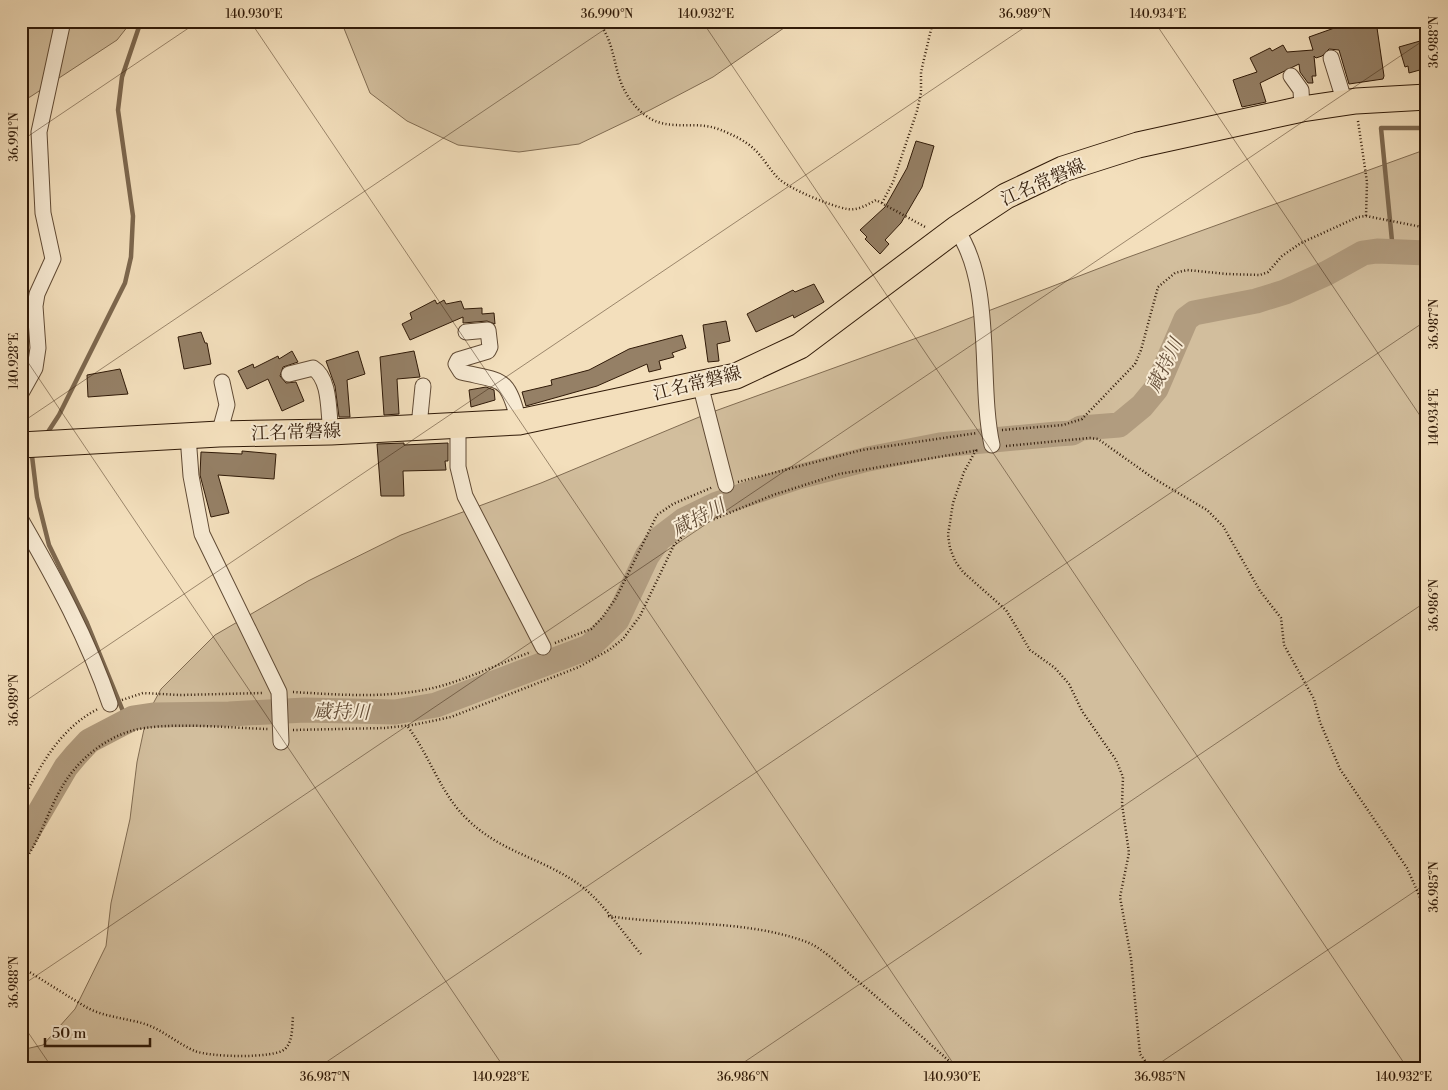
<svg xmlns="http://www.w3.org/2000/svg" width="1448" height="1090" font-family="'Libre Bodoni','Noto Serif JP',serif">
  <rect width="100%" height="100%" fill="#f3dfbc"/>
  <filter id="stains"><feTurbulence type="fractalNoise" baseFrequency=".004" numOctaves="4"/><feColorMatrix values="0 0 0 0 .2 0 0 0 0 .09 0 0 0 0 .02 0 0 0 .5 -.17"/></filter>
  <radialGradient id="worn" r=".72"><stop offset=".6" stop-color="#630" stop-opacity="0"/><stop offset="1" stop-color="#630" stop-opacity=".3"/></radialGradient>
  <g fill="#d2be9d" stroke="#816c52">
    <polygon points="21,21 132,21 117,40 30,97 21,100"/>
    <polygon points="341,21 794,21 713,77 650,110 579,144 519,152 458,145 407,121 370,93"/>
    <polygon points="1427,149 1427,1069 21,1069 21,1050 43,1045 75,1009 106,946 111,903 130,819 137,762 147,715 161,689 215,635 308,581 401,535 541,483 704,415 936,331 1126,258"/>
  </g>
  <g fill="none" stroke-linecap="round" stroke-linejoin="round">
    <g stroke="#7d684f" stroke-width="4.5">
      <polyline points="1393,251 1381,128 1427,128"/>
      <polyline points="46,435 59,415 125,283 131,257 133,216 118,110 122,77 141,21"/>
      <polyline points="35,452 32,456 37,497 49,545 87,623 127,721"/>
    </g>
    <polyline stroke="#b19c7f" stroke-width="25" points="21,844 66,767 76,755 89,741 133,718 153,715 229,714 305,710 395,712 436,705 589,647 617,620 647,556 659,539 684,520 717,504 798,477 868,459 940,445 1057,434 1072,433 1081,428 1119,425 1142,406 1156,389 1186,319 1194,313 1256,301 1285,292 1327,273 1363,253 1377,251 1427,253"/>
  </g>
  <g fill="#958066" stroke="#301a08">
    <polygon points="1354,21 1376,21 1384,76 1383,79 1349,84 1339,50 1329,49 1322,56 1316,58 1314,56 1316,76 1312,76 1313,83 1308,83 1300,72 1299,64 1260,83 1266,102 1242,107 1233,80 1257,72 1250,58 1270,48 1272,51 1283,45 1287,52 1313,50 1309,37"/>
    <polygon points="1427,39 1427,68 1409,73 1408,66 1405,67 1399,47"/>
    <polygon points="916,141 934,146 922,187 901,223 885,240 889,244 880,254 865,239 867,237 860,230 885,207 907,168"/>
    <polygon points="814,284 824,302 794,318 793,315 756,332 747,314 793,290 795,292"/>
    <polygon points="435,300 437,304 444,300 446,304 461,301 464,309 482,308 482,314 494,313 495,324 487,321 463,323 463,317 410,340 402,324 412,319 410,313"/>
    <polygon points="726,321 730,341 717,344 719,361 708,362 703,325"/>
    <polygon points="201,332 205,343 207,343 211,364 184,369 178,337"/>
    <polygon points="682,335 686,348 672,353 674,357 659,361 661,369 649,372 647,364 597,386 526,406 522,392 552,385 551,380 589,370 629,349"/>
    <polygon points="292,351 298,362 283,367 280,376 286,383 296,382 304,401 282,411 268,379 247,389 238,371 253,364 254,368 278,356 279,359"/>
    <polygon points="358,351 365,374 347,380 350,417 339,417 335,386 326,361"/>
    <polygon points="414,351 420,377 397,379 399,414 384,415 380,357"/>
    <polygon points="120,369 128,394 88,397 87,375"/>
    <polygon points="486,387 494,390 495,400 471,407 469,390"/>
    <polygon points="404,443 404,445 448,443 448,461 445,461 446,470 403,471 404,496 381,496 377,444"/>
    <polygon points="242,451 276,454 274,479 218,475 229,513 211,517 200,475 201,452 242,454"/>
  </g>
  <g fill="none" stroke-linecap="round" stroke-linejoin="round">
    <defs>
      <g id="minor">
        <polyline points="1331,58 1345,103"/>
        <polyline points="1291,76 1301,90 1302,109"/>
        <path d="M956,229c39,55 22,153 36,216"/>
        <path d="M466,332l22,-2 2,17 -2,4 -30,9 -2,4 5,8c43,10 46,4 58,50"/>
        <path d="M289,374l24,-6c18,11 15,45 18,64"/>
        <polyline points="700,384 726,485"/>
        <polyline points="21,393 35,368 38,348 35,306 37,294 53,259 43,213 39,132 63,21"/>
        <polyline points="419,426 423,386"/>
        <polyline points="458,426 458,467 465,496 543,647"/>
        <polyline points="219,434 227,405 222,382"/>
        <polyline points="188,436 191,476 202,534 279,692 281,742"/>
        <path d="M21,520c34,59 67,119 89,184"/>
      </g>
      <polyline id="primary" points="21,445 219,434 331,432 519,422 736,376 800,346 956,229 1006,196 1063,169 1138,145 1302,109 1356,101 1427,97"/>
    </defs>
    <use href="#minor" stroke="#614b35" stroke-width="17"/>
    <use href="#primary" stroke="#301a08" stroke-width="27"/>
    <g stroke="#301a08" stroke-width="2.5" stroke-dasharray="1 2.5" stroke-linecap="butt">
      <path d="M600,24c20,28 10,56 38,85 26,27 54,9 83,21 10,4 25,11 33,19 9,8 15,20 24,29 11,11 53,28 69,31 10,2 20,-4 29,-9l51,28"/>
      <polyline points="1358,121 1367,182 1366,216"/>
      <polyline points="882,203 893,182 917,111 921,93 921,72 933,21"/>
      <polyline points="1002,430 1063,425 1082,419 1135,364 1141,350 1158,287 1175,273 1187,270 1227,274 1260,275 1268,272 1282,256 1301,243 1358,217 1366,216 1427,228"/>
      <polyline points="1006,446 1090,438 1098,439 1153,478 1207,510 1223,526 1260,591 1281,618 1284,645 1314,699 1320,722 1340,769 1407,868 1427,913"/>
      <polyline points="976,450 964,472 953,503 948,535 950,548 955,561 963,572 1006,610 1030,650 1055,668 1069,684 1082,711 1116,760 1123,777 1122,804 1129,853 1120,897 1131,958 1140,1054 1151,1069"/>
      <polyline points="738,482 862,450 977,433"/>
      <polyline points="555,643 591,629 602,618 616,598 657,515 673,504 713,487"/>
      <path d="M293,692c50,3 100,7 148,-6 31,-9 60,-23 90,-34"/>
      <polyline points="122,700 143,693 180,695 263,693"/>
      <path d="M408,727c22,29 33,68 60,93 33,32 73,38 109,63 24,16 45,49 64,71"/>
      <polyline points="293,730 384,728 413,725 451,717 579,667 609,650 623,639 640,616 674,545 690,529 773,495 839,474 979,450"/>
      <path d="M21,804c18,-37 39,-76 77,-95"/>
      <path d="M21,865c19,-23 26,-53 41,-78 14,-25 41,-48 69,-56 34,-10 99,-3 137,-2"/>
      <path d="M608,916c65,10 134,3 196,25 18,6 35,24 49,36 35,29 69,60 103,90"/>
      <path d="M21,967c22,13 43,27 65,40 17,10 40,11 59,17 18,6 33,20 50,27 14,6 79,8 90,-2 8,-8 7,-22 8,-33"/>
    </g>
    <use href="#minor" stroke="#f7ead3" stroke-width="15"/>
    <use href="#primary" stroke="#f3dfbc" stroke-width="25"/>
  </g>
  <path fill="none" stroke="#301a08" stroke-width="1" stroke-opacity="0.45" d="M250,21l707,1048M702,21l706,1048M1154,21l273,405M21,141l178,-120M21,352l484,717M21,423l596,-402M21,704l1013,-683M21,986l1406,-948M21,1022l32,47M316,1069l1111,-749M734,1069l693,-468M1151,1069l276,-186"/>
  <g text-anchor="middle" stroke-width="4" stroke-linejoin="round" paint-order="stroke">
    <g font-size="18" fill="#301a08" stroke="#f7ead3">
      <text transform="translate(1043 182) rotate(-24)" y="6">江名常磐線</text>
      <text transform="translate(697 383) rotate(-14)" y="6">江名常磐線</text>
      <text transform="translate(296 432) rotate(-2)" y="6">江名常磐線</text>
    </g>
    <g font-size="19" font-style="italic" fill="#644e38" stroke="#f7ead3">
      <text transform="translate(1164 365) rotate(-64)" y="7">蔵持川</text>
      <text transform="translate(698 517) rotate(-28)" y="7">蔵持川</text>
      <text transform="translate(341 711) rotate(1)" y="7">蔵持川</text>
    </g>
  </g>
  <rect width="1448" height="1090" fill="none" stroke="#f3dfbc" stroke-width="55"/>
  <path d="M45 1038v8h105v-8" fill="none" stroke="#301a08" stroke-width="2.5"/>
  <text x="52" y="1038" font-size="15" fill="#301a08" stroke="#f7ead3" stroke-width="4" paint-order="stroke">50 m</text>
  <rect x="28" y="28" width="1392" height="1034" fill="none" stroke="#301a08" stroke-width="2"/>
  <g font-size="12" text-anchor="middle" fill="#301a08">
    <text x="254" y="18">140.930°E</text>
    <text x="607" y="18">36.990°N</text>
    <text x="706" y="18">140.932°E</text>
    <text x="1025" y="18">36.989°N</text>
    <text x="1158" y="18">140.934°E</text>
    <text transform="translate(1434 42) rotate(-90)" y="4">36.988°N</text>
    <text transform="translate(14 137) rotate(-90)" y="4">36.991°N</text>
    <text transform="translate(1434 324) rotate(-90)" y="4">36.987°N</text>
    <text transform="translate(14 361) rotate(-90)" y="4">140.928°E</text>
    <text transform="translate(1434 417) rotate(-90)" y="4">140.934°E</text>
    <text transform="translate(1434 605) rotate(-90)" y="4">36.986°N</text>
    <text transform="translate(14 700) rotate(-90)" y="4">36.989°N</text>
    <text transform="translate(1434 887) rotate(-90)" y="4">36.985°N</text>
    <text transform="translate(14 982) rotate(-90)" y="4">36.988°N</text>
    <text x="325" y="1081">36.987°N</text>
    <text x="501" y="1081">140.928°E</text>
    <text x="743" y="1081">36.986°N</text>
    <text x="952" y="1081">140.930°E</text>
    <text x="1160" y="1081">36.985°N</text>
    <text x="1404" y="1081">140.932°E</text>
  </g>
  <rect width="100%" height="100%" filter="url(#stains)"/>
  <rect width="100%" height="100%" fill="url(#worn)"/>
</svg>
